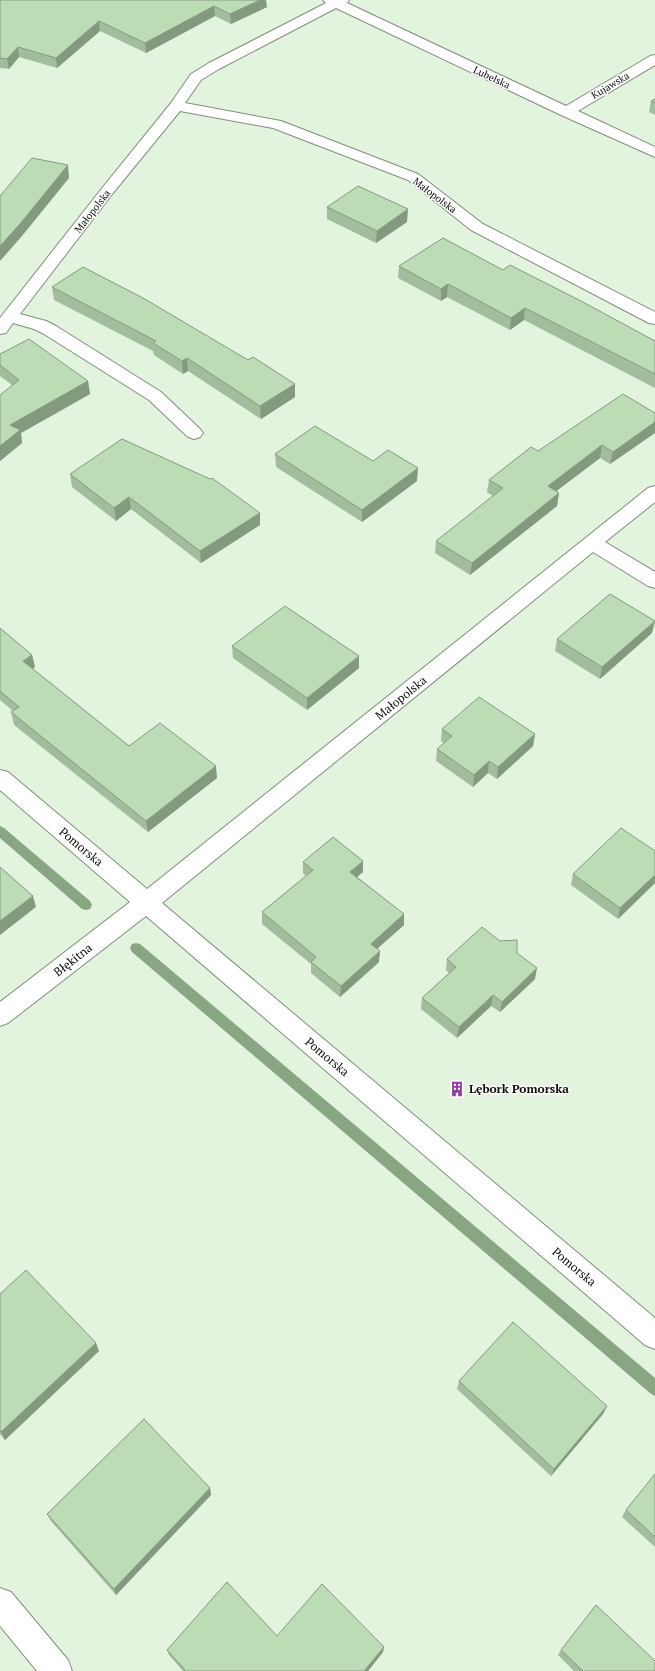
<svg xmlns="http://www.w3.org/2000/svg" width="655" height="1671" font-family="'PT Serif',serif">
  <rect width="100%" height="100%" fill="#e2f4de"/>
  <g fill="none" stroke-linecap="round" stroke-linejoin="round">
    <g fill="#87a681" fill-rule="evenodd">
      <polygon points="0,826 4,828 90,901 92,905 90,909 86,910 82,909 0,838"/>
      <polygon points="136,943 140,944 655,1378 655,1396 650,1393 132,952 130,948 132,944"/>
    </g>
    <defs>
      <g id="minor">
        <polygon points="323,0 349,0 347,3 566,106 650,56 655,55 655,65 578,111 655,147 655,157 561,115 336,8 219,69 201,80 185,103 281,121 418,174 483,224 655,312 655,324 649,323 471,230 408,180 273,128 180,111 113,193 20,314 46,321 56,326 161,392 200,429 203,433 200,437 194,439 188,437 149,400 44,334 34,329 13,323 6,333 0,334 0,318 103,187 171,103 191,74 209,63 326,3"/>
        <polygon points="655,486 655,502 605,542 655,572 655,588 648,586 593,552 162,903 655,1318 655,1349 645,1345 146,916 8,1023 0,1026 0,1002 130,902 0,790 0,770 8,772 147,889 648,488"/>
        <polygon points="0,1588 11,1592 68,1660 72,1671 37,1671 0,1626"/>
      </g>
    </defs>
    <use href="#minor" stroke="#7f8f7b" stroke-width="2"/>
    <use href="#minor" fill="#fff" fill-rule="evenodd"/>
  </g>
  <g fill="#a2bd9c">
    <polygon points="0,0 267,7 231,24 215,16 146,53 100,31 57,68 19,57 9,69 0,68"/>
    <polygon points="655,99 655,115 649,112 651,101"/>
    <polygon points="327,207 407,222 376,243 327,219"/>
    <polygon points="399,266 503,270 655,341 655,388 524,320 510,330 447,297 441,301 398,278"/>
    <polygon points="52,287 295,397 261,419 188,371 183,374 154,355 153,351 54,300"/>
    <polygon points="0,354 88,381 90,394 21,433 22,443 0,461 12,385 0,376"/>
    <polygon points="655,413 655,433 610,464 600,458 556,491 559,493 557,506 470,575 435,553 436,541 493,496 487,492 489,480"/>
    <polygon points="275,454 373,461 417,481 362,522 276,467"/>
    <polygon points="70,474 260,513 260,525 201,563 131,509 116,521 72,487"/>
    <polygon points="0,628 32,655 35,667 32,669 129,746 217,778 148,832 14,725 11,712 13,711 0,700"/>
    <polygon points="652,633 600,679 555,651 557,639"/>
    <polygon points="232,646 359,656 359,668 307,710 233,658"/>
    <polygon points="442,729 535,734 533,746 497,779 488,773 473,787 436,761 437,749 444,743 441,741"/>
    <polygon points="655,851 655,883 618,919 571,885 573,874"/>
    <polygon points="303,862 363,872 357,877 404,914 404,925 377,949 379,962 340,997 311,973 311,964 262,924 262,912 306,876 303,873"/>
    <polygon points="517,953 535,979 500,1012 491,1006 457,1038 421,1009 422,998 449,973 446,970 447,959"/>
    <polygon points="0,1294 99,1351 5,1440 0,1434"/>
    <polygon points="459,1381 607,1406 603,1414 551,1476 457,1389"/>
    <polygon points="655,1474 655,1547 622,1517 626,1510"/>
    <polygon points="210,1488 211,1495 116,1595 51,1521 47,1514"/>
    <polygon points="277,1636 383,1652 368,1671 183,1671 169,1655 167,1650"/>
    <polygon points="561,1650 655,1671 574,1671 558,1655"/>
  </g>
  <g fill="#849a7f">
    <polygon points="260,0 266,0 267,7 231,24 230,14"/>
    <polygon points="214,6 215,16 146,53 145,43"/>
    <polygon points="99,21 100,31 57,68 56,58"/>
    <polygon points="18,47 19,57 9,69 7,59"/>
    <polygon points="68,165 69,178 22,236 0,261 0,246"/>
    <polygon points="408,209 407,222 376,243 377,231"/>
    <polygon points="448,284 447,297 441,301 441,289"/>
    <polygon points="525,308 524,320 510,330 511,318"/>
    <polygon points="187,358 188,371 183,374 182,361"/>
    <polygon points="88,381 90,394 21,433 22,443 0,461 0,446 10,425"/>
    <polygon points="295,384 295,397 261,419 260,406"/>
    <polygon points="655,422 655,433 610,464 613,452"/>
    <polygon points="602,445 600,458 546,499 548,486"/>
    <polygon points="418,468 417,481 362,522 362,510"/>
    <polygon points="559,493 557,506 470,575 472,563"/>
    <polygon points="129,497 131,509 116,521 114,508"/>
    <polygon points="260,513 260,525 201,563 200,551"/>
    <polygon points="655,621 652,633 600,679 602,667"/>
    <polygon points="32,655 35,667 26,673 23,661"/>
    <polygon points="359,656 359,668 307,710 307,698"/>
    <polygon points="535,734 533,746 497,779 498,767"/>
    <polygon points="489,761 488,773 473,787 474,775"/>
    <polygon points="216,766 217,778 148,832 146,821"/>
    <polygon points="363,861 363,872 350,883 350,872"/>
    <polygon points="655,875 655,883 618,919 620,908"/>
    <polygon points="33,896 36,907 0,935 0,921"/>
    <polygon points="404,914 404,925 370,955 371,944"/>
    <polygon points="380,951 379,962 340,997 341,986"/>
    <polygon points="537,968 535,979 500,1012 502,1002"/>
    <polygon points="493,995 491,1006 457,1038 459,1027"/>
    <polygon points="96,1343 99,1351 5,1440 1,1432"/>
    <polygon points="607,1406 603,1414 551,1476 554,1469"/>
    <polygon points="210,1488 211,1495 116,1595 114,1589"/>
    <polygon points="384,1647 383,1652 368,1671 364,1671"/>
  </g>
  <g fill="#bcdcb5" stroke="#849a7f">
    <polygon points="0,0 260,0 230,14 214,6 145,43 99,21 56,58 18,47 7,59 0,58"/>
    <polygon points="655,99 655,103 651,101"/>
    <polygon points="32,158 68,165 20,224 0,246 0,196"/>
    <polygon points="358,186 408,209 377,231 327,207"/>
    <polygon points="443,238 503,270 510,265 581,301 655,341 655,374 525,308 511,318 448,284 441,289 399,266"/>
    <polygon points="83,267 143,298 248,360 253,357 295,384 260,406 187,358 182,361 153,343 156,341 52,287"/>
    <polygon points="29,339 88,381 10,425 20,430 0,446 0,395 19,380 0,365 0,354"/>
    <polygon points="623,394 655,413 655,422 613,452 602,445 548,486 559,493 472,563 436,541 503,488 489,480 531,447 538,451"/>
    <polygon points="315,426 373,461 388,450 418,468 362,510 275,454"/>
    <polygon points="122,439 210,479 212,478 260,513 200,551 129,497 114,508 70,474"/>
    <polygon points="610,594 655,621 602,667 557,639"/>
    <polygon points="285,606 359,656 307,698 232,646"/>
    <polygon points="0,628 32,655 23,661 129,746 160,723 216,766 146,821 11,712 19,707 0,691"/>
    <polygon points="479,697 535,734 498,767 489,761 474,775 437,749 452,736 442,729"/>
    <polygon points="621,828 655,851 655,875 620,908 573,874"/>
    <polygon points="333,837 363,861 350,872 404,914 371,944 380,951 341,986 311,962 316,957 262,912 313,870 303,862"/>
    <polygon points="0,867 33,896 0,921"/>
    <polygon points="482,927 500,941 517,940 517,953 537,968 502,1002 493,995 459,1027 422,998 456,967 447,959"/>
    <polygon points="26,1270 96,1343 1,1432 0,1431 0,1294"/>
    <polygon points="513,1322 607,1406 554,1469 459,1381"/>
    <polygon points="144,1419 210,1488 114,1589 47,1514"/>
    <polygon points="655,1474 655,1537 626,1510"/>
    <polygon points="227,1582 277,1636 322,1584 384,1647 364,1671 186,1671 167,1650"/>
    <polygon points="596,1605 655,1661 655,1671 583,1671 561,1650"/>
  </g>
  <defs>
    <symbol id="building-bare" viewBox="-9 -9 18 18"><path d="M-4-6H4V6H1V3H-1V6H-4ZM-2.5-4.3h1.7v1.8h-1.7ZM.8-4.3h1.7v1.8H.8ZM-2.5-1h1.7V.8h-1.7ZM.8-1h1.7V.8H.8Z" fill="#933aa6" stroke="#fff" stroke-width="2.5" paint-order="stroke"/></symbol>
  </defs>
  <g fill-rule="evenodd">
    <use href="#building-bare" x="446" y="1078" width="22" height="22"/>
  </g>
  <g text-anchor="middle" stroke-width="3" stroke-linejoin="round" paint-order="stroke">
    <g font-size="10" fill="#080e07" stroke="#fff">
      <text transform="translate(492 77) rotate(25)" y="4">Lubelska</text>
      <text transform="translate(610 85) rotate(-31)" y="4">Kujawska</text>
      <text transform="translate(435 195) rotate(37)" y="4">Małopolska</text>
      <text transform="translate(92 211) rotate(-52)" y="4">Małopolska</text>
    </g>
    <g font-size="12" fill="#080e07" stroke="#fff">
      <text transform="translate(401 698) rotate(-39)" y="4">Małopolska</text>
      <text transform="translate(81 847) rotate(40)" y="4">Pomorska</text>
      <text transform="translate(73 960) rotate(-38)" y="4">Błękitna</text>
      <text transform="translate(327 1057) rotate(40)" y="4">Pomorska</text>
      <text transform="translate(574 1267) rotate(40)" y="4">Pomorska</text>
    </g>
    <g font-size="12" font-weight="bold" fill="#080e07" stroke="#fff" text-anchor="start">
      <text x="469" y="1093">Lębork Pomorska</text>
    </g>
  </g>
</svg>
